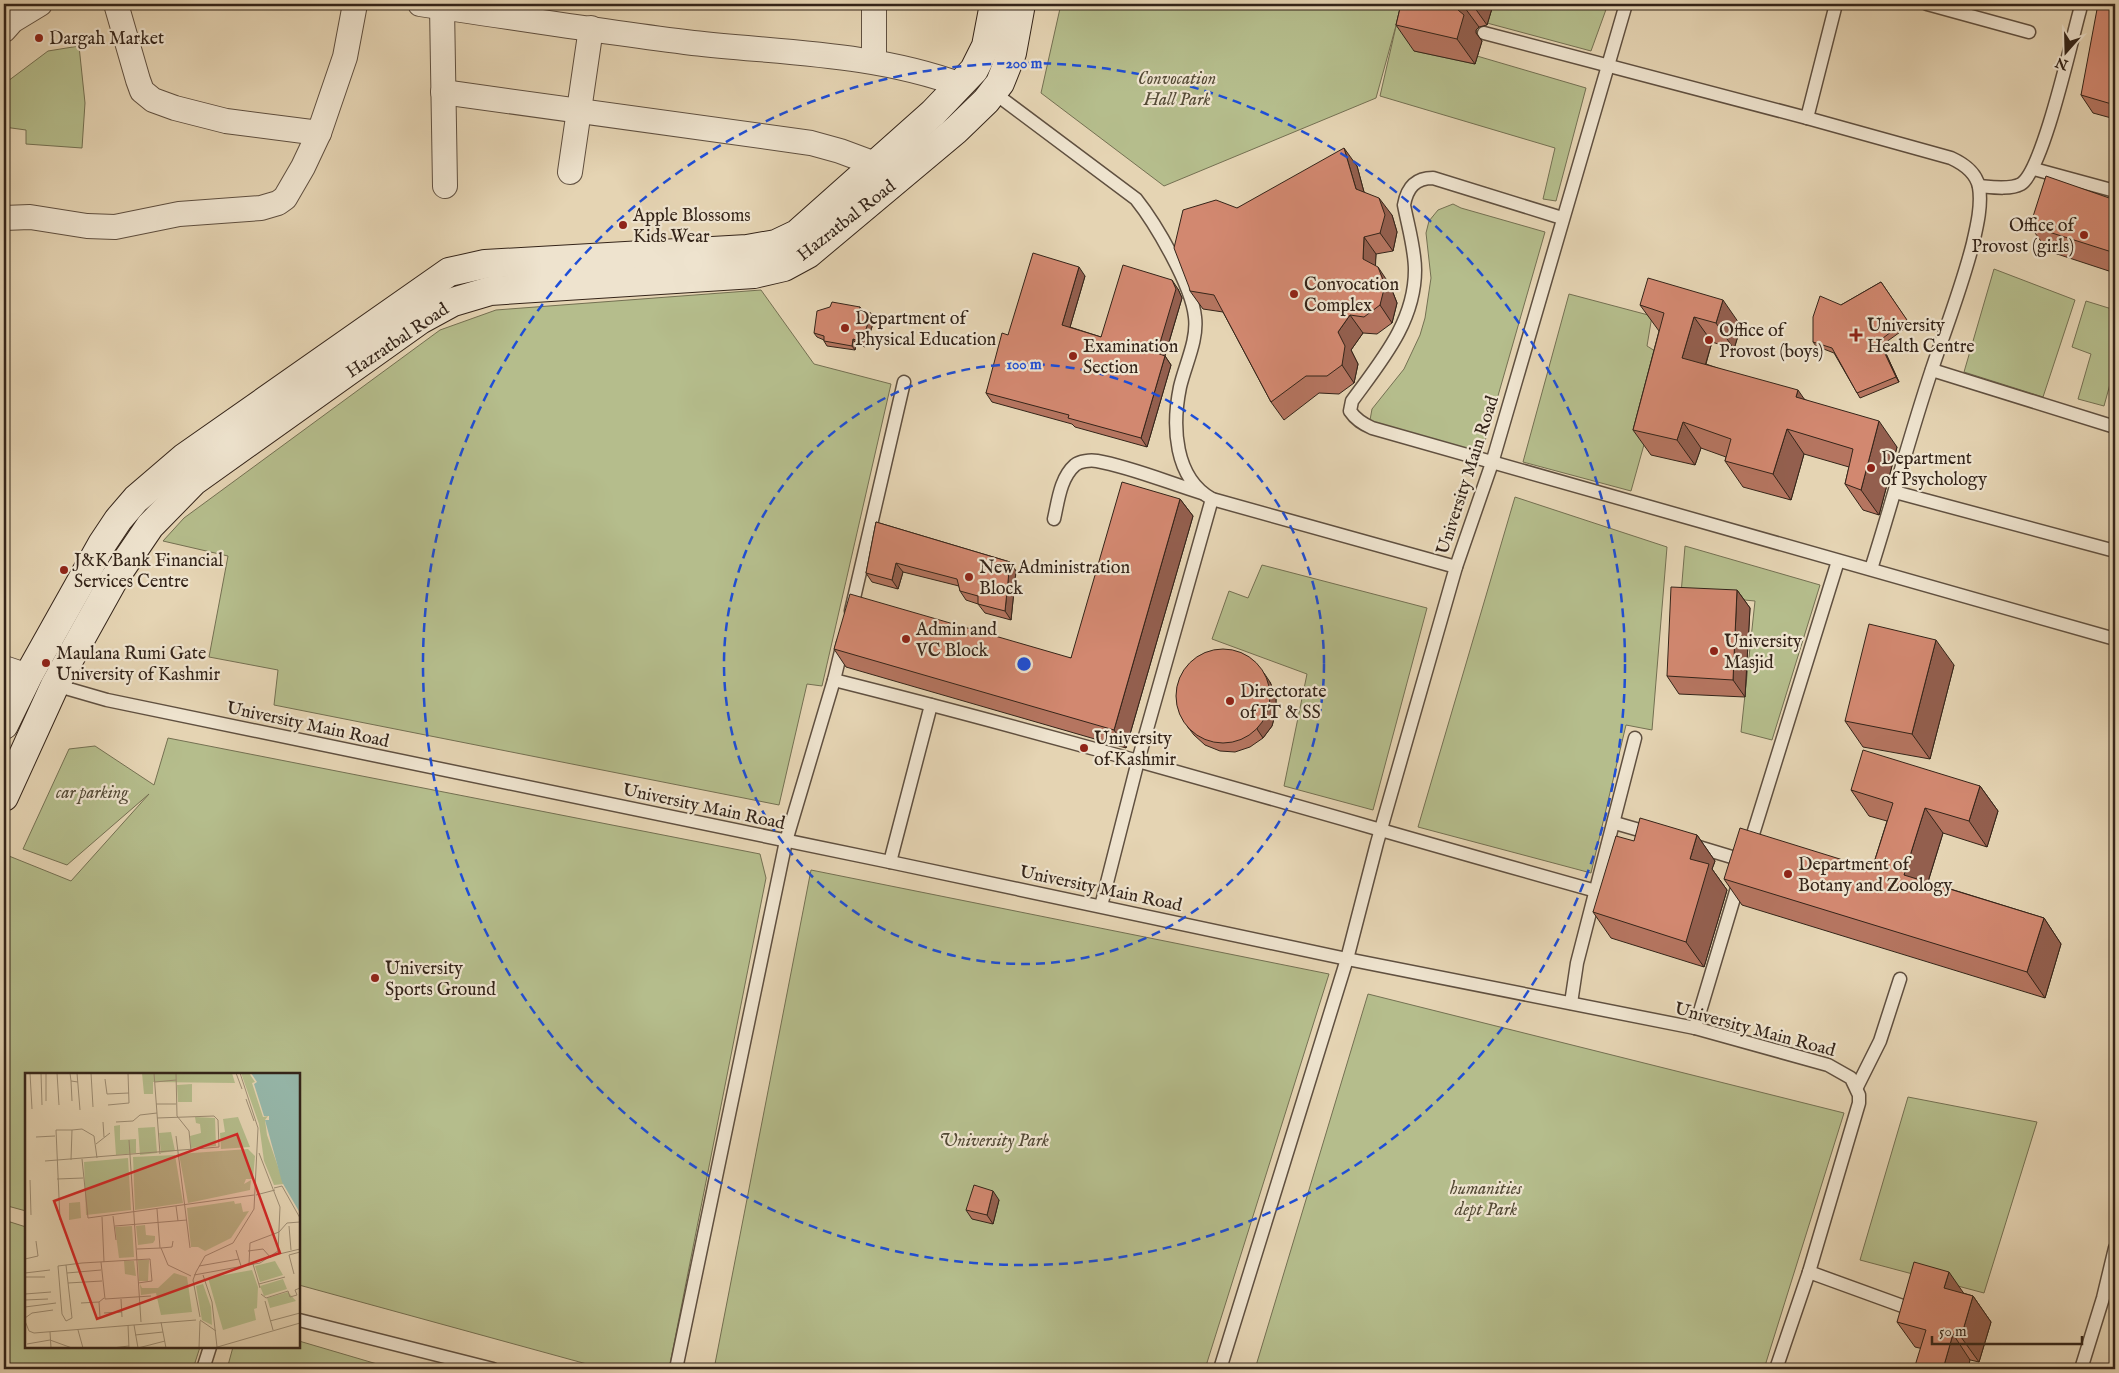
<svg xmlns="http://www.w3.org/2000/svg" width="2119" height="1373" font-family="'IM FELL English',serif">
  <rect width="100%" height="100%" fill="#e5d4b3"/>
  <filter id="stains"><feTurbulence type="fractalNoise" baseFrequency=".004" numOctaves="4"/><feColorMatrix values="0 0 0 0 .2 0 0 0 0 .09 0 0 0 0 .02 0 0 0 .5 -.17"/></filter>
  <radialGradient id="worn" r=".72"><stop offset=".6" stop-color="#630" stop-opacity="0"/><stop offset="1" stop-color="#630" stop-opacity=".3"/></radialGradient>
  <g fill="#b5bd8c" stroke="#747052">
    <polygon points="1061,4 1412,4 1414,51 1475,64 1477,56 1586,88 1556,201 1543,199 1555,148 1380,96 1397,22 1376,98 1164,186 1041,93"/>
    <polygon points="1489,4 1608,4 1591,51 1487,23 1493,5"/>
    <polygon points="79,46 85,103 82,148 26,144 26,130 4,127 4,89 8,81 48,51"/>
    <polygon points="1453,204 1461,208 1545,232 1481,455 1373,425 1370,420 1372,409 1404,369 1420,335 1425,318 1431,278 1426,233 1429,221 1438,210"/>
    <polygon points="1994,269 2075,300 2043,397 1964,372"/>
    <polygon points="761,290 814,364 891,384 822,686 807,684 779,805 274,705 278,670 209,657 228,556 163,541 184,518 440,330 496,310"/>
    <polygon points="1569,294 1652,316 1647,346 1668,359 1631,491 1523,462"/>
    <polygon points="2086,301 2115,310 2115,366 2104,406 2078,399 2091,354 2072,347"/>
    <polygon points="1515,497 1667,547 1652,730 1626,725 1591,873 1418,827"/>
    <polygon points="1685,546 1820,585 1772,740 1741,732 1755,601 1681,594"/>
    <polygon points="1262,565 1427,608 1373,810 1284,786 1307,674 1212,639 1229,591 1248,598"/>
    <polygon points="168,738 760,854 766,878 669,1369 605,1369 299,1285 299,1074 26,1074 26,1211 4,1205 4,854 71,881 149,794 67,865 23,849 69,749 95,746 154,785"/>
    <polygon points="811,870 1329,974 1205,1369 714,1369"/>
    <polygon points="1368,994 1844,1113 1764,1369 1255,1369"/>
    <polygon points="1908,1097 2037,1122 1984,1293 1860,1260"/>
    <polygon points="4,1220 26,1227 26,1347 200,1347 193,1369 4,1369"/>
    <polygon points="299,1341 394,1369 227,1369 233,1347 299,1347"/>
  </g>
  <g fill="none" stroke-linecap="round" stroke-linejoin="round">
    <defs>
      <g id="service">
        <polyline points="1927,4 2029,32"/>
        <path d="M1484,33l323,85 144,40c13,6 25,14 28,29 3,18 -2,39 -6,56 -11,44 -27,84 -41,126 -22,66 -40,134 -61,200"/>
        <path d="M993,92l143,107c20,25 56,87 59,118 3,23 -10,48 -15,70 -8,39 -6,91 32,112l244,68"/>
        <polyline points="1807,118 1836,4"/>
        <polyline points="2034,169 2115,191"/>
        <path d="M1979,186c12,1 31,4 42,-2 22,-14 50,-142 59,-174"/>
        <path d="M1562,218l-129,-40c-18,0 -26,10 -29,27 4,21 11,44 11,65 0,52 -34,91 -63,131l-2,10c6,9 13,13 22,17l743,211"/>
        <polyline points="1932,370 2115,427"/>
        <polyline points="1895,492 2115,551"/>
        <path d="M1054,519c4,-17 6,-41 21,-54 5,-4 15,-5 22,-4 34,6 72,22 105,32"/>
        <polyline points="851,611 904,382"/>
        <path d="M834,680c256,64 508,140 762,211"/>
        <polyline points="55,685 107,700 890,862 1347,959 1695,1028 1828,1065 1851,1078 1859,1095 1859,1103 1809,1272 1776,1369"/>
        <polyline points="1615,823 1653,834"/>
        <polyline points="1692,845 1745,861"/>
        <polyline points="1749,847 1838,561"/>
        <polyline points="890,862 931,705"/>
        <polyline points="1101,906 1138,761 1212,499"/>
        <polyline points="1571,1003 1577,963 1635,738"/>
        <polyline points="1695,1028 1740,878"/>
        <polyline points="1857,1087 1880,1041 1900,979"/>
        <polyline points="1809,1272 1908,1308"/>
        <polyline points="299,1320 493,1369"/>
        <polyline points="203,1369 210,1347"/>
        <polyline points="676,1369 786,841 834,680 843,643"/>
        <polyline points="1220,1369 1347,959 1377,843 1456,567 1492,463 1626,4"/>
        <polyline points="2081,1369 2103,1298 2115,1248"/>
      </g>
      <g id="minor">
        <polyline points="116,4 138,80 142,91 153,100 175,108 226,121 319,133"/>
        <path d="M420,4c91,13 182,28 273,39 90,10 182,10 268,42"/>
        <polyline points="442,7 445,186"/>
        <polyline points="4,30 12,21 40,4"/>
        <polyline points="874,61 874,4"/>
        <polyline points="443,92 811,143 840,151 875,164"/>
        <polyline points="570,172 591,28"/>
        <polyline points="4,218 30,217 87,226 115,227 179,214 261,208 278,203 285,198 303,167 319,133 345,57 355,4"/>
        <polyline points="4,668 28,676"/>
      </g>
      <g id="secondary">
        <polyline points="4,725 28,676 102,544 118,520 136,499 185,457 449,272 485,264 747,249 776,244 797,234 933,113 974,70 986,46 994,4"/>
        <polyline points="4,797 55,685 114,579 150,526 194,481 420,320 453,302 490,291 754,274 784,267 808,254 956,130 986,101 1000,83 1012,53 1021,4"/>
      </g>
    </defs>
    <use href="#service" stroke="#605040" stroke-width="15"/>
    <use href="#minor" stroke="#605040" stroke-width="26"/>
    <use href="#secondary" stroke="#342419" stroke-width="30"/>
    <use href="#service" stroke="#eee3ce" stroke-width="12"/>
    <use href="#minor" stroke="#eee3ce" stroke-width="24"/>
    <use href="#secondary" stroke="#eee3ce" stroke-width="28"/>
  </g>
  <g fill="#b57560" stroke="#342419">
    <polygon points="1401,4 1492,4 1493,5 1487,25 1479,27 1476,30 1476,33 1482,41 1475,64 1414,51 1396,25"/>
    <polygon points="2115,4 2115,119 2093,113 2081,95"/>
    <polygon points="1357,166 1364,192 1392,215 1397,232 1393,251 1376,254 1375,266 1390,285 1397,303 1392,323 1377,334 1363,333 1351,350 1358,364 1354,383 1339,394 1319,393 1284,420 1271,402 1223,312 1203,309 1190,291 1237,208"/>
    <polygon points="2115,200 2115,273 2048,251 2030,226"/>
    <polygon points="1085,276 1070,327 1101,337 1178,289 1182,298 1165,356 1171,365 1147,447 1075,427 1072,424 992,402 986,393 1008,335"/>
    <polygon points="1881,282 1910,325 1882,345 1899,382 1860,398 1834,353 1816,346 1813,342 1841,305"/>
    <polygon points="1640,305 1741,326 1734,349 1712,342 1706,364 1804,399 1897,447 1879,515 1863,510 1845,484 1849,467 1804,454 1791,500 1743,487 1725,461 1726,457 1701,448 1695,465 1651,455 1633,430 1659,331"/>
    <polygon points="860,307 863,311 875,318 865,347 856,344 855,350 827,346 824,341 824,340 817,337 814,333"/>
    <polygon points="1180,499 1193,516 1126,748 846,667 834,649 1071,658"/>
    <polygon points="876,522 1010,562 1016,571 1011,620 985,613 978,604 966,600 960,591 959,586 903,572 898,589 872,582 866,573"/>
    <polygon points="1737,590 1750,608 1745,697 1679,694 1667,676"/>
    <polygon points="1954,665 1930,759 1863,747 1845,721"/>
    <polygon points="1270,682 1276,696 1276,711 1272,726 1263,738 1250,747 1235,752 1220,751 1205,745 1194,735 1187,726"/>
    <polygon points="1980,786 1998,811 1987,847 1943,833 1928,882 2044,918 2061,944 2045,998 1742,905 1724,879 1872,869 1887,821 1869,816 1851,790"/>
    <polygon points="1697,835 1715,861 1712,869 1727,890 1704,967 1611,938 1593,912 1634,841"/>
    <polygon points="999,1200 993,1224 972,1219 966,1210"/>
    <polygon points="1963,1293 1973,1296 1991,1322 1979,1362 1915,1347 1897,1322"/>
  </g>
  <g fill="#935f4e" stroke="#342419">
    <polygon points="1459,4 1462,4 1479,27 1476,30 1476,33 1482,41 1475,64 1457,39 1458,5"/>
    <polygon points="1472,4 1492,4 1493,5 1487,25"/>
    <polygon points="1344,148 1357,166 1368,207 1356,189"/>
    <polygon points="1379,198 1392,215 1397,232 1393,251 1380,233"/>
    <polygon points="1364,237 1376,254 1375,277 1363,259"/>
    <polygon points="1079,267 1085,276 1068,334 1062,325"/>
    <polygon points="1378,267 1390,285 1397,303 1392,323 1380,305"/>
    <polygon points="1172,280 1178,289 1182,298 1163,362 1157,353"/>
    <polygon points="1723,300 1741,326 1734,349 1716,323"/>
    <polygon points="871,313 875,318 865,347 862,342"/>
    <polygon points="1350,315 1363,333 1351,350 1358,364 1354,383 1342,365 1338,332"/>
    <polygon points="1694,317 1712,342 1700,383 1682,358"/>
    <polygon points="853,339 856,344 855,350 852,346"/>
    <polygon points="1879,341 1882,345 1899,382 1896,377"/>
    <polygon points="1165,356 1171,365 1147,447 1141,438"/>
    <polygon points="1798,390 1816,416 1796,397"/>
    <polygon points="1879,421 1897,447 1879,515 1861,490"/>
    <polygon points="1683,422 1701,448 1695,465 1677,440"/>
    <polygon points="1787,429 1804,454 1791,500 1773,474"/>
    <polygon points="1180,499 1193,516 1126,748 1114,730"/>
    <polygon points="1010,562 1016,571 1011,620 1005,611"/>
    <polygon points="896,563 903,572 898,589 892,580"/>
    <polygon points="1737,590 1750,608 1745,697 1733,680"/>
    <polygon points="1936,640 1954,665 1930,759 1912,734"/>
    <polygon points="1264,673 1270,682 1276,696 1276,711 1272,726 1263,738 1257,729"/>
    <polygon points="1980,786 1998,811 1987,847 1969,821"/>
    <polygon points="1925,808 1943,833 1922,901 1904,875"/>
    <polygon points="1697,835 1715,861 1712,869 1727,890 1704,967 1686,942 1690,859"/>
    <polygon points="2044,918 2061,944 2045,998 2027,972"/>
    <polygon points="993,1191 999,1200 993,1224 987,1215"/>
    <polygon points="1949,1272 1967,1298 1944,1288"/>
    <polygon points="1973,1296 1991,1322 1979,1362 1961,1337"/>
    <polygon points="1953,1334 1970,1360 1968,1369 1943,1369"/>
  </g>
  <g fill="#d28870" stroke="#342419">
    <polygon points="1401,4 1459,4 1458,10 1464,15 1457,39 1396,25"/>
    <polygon points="2098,4 2115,4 2115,105 2081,95"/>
    <polygon points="1344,148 1356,189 1379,198 1385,215 1380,233 1364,237 1363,259 1378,267 1385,285 1380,305 1364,317 1350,315 1338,332 1345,346 1342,365 1327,376 1306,376 1271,402 1214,295 1190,291 1189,287 1174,248 1183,210 1216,200 1237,208"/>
    <polygon points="2046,176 2115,200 2115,253 2030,226"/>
    <polygon points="1033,253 1079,267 1062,325 1101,337 1123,265 1172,280 1176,289 1157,353 1165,356 1141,438 1068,418 1069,415 986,393 1002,333 1008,335"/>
    <polygon points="1648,278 1723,300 1716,323 1694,317 1682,358 1798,390 1796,397 1879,421 1861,490 1845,484 1853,449 1787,429 1773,474 1725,461 1731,439 1683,422 1677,440 1633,430 1664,313 1640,305"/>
    <polygon points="1881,282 1907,320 1879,341 1896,377 1857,393 1832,348 1813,342 1813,317 1820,296 1841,305"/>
    <polygon points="832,302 860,307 859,310 871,313 862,342 853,339 852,346 824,341 824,336 814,333 817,311 830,307"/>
    <polygon points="1122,482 1180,499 1114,730 834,649 850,594 1071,658"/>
    <polygon points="876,522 1010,562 1005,611 978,604 978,596 960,591 957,579 896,563 892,580 866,573"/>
    <polygon points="1671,587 1737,590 1733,680 1667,676"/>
    <polygon points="1869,624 1936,640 1912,734 1845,721"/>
    <circle cx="1223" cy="696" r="47"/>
    <polygon points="1863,750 1980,786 1969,821 1925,808 1904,875 2044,918 2027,972 1724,879 1740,828 1872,869 1893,803 1851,790"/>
    <polygon points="1640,818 1697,835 1690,859 1709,864 1686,942 1593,912 1616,836 1634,841"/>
    <polygon points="974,1185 993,1191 987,1215 966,1210"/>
    <polygon points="1914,1262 1949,1272 1944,1288 1973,1296 1961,1337 1953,1334 1943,1369 1914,1369 1926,1330 1897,1322"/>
  </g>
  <g fill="none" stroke="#1d4ed8" stroke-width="2.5" stroke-dasharray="9 6">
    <circle cx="1024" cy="664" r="300"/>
    <circle cx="1024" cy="664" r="601"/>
  </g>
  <g fill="#8f2418" stroke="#eee3ce" stroke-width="2">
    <circle cx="39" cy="38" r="5"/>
    <circle cx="623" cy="225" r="5"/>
    <circle cx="2084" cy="235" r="5"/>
    <circle cx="1294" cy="294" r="5"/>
    <circle cx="845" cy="328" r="5"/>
    <path d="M1853.5 327.5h5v5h5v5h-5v5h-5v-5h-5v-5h5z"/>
    <circle cx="1709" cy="340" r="5"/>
    <circle cx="1073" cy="356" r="5"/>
    <circle cx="1871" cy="468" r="5"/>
    <circle cx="64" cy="570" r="5"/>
    <circle cx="969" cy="577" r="5"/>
    <circle cx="906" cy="639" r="5"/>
    <circle cx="1714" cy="651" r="5"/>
    <circle cx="46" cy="663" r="5"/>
    <circle cx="1230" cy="701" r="5"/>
    <circle cx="1084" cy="748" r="5"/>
    <circle cx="1788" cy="874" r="5"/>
    <circle cx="375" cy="978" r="5"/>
  </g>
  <g text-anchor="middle" stroke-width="4.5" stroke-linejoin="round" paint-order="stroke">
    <g font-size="18" fill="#342419" stroke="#eee3ce" text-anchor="start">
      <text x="49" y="44">Dargah Market</text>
      <text x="633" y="221">Apple Blossoms<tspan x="633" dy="21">Kids Wear</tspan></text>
      <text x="2074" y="231" text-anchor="end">Office of<tspan x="2074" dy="21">Provost (girls)</tspan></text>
      <text x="1304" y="290">Convocation<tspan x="1304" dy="21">Complex</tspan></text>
      <text x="855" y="324">Department of<tspan x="855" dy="21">Physical Education</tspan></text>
      <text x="1867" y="331">University<tspan x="1867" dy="21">Health Centre</tspan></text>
      <text x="1719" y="336">Office of<tspan x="1719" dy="21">Provost (boys)</tspan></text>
      <text x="1083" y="352">Examination<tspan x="1083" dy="21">Section</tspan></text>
      <text x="1881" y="464">Department<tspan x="1881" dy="21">of Psychology</tspan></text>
      <text x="74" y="566">J&amp;K Bank Financial<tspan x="74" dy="21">Services Centre</tspan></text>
      <text x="979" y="573">New Administration<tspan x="979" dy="21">Block</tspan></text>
      <text x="916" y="635">Admin and<tspan x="916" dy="21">VC Block</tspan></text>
      <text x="1724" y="647">University<tspan x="1724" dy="21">Masjid</tspan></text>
      <text x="56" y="659">Maulana Rumi Gate<tspan x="56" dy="21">University of Kashmir</tspan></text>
      <text x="1240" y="697">Directorate<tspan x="1240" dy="21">of IT &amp; SS</tspan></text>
      <text x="1094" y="744">University<tspan x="1094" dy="21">of Kashmir</tspan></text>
      <text x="1798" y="870">Department of<tspan x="1798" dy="21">Botany and Zoology</tspan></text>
      <text x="385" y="974">University<tspan x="385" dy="21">Sports Ground</tspan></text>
    </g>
    <g font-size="18" font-style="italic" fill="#544a36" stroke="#eee3ce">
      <text x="1177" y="84">Convocation<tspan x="1177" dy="21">Hall Park</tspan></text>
      <text x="92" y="798">car parking</text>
      <text x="994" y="1146">University Park</text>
      <text x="1486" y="1194">humanities<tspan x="1486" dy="21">dept Park</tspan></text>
    </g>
    <g font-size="18" fill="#342419" stroke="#eee3ce">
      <text transform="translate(846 220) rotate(-38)" y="6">Hazratbal Road</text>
      <text transform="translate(397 340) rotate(-34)" y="6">Hazratbal Road</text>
      <text transform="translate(1467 475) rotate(-72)" y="6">University Main Road</text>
      <text transform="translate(308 724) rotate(12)" y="6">University Main Road</text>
      <text transform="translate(704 806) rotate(12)" y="6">University Main Road</text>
      <text transform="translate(1101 888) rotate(12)" y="6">University Main Road</text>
      <text transform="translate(1755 1029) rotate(15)" y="6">University Main Road</text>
    </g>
  </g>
  <g transform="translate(25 1073)">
    <rect width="275" height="275" fill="#e5d4b3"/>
    <path d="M117,0h90l3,10 -82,-1v12h-9zM216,0h8l6,9 -3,1 11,34 5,-1 -3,4 2,15 17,49 -10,1 -10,-24 -5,-37zM167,11v18h-14l-1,-17zM170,44l20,1 1,28 -25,2 -1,-12 11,-3 -1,-9 -4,-1zM213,44l12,30 -29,2 -1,-16 5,-1 -2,-13zM95,52v15l16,-1v14l-20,2 -2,-29zM130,54l2,26 -17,2 -2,-27zM146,59l4,19 -14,2 -2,-20zM223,76l7,7 -2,23h-7l-2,5 7,-4 -1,10 -62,13 -9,-49zM150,82l8,48 -48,7 -2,-53zM103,85l3,52 -45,5 -2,-53zM209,128l1,3 6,-1 2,9 6,-1 -18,27 -26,13 -7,-4h-7l-4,-39zM55,129l1,16 -12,2v-17zM120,152l1,10 9,1v4l-2,3 -15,2 -2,-19zM107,153l2,31 -15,1 -4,-31zM113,187h11l-1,21h-9zM99,188h10l2,15 -11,-2zM250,188l8,14 -23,7 -5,-16zM227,197l6,17 -1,21 -3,1 2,11 -33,10 -15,-52zM149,200l13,4 5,35 -31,3 -5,-22 -15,2 -1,-11 2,4h16zM258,206l4,10 -23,7 -4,-10zM178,211l8,23 1,18 -10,-5 -6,-34zM263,219l8,9 -26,7 -3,-10z" fill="#b5bd8c"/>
    <path d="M226,0h49v140l-18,-31 -17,-62h4v-4h-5l-10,-32 3,-2z" fill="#96b8ab"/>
    <path fill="none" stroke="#9e8e75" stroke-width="1" d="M5,0l2,36M16,0l1,32M21,0v28M32,0l2,32M45,0l1,8 7,1M52,0l3,37M66,0l2,34M129,0l6,81M151,0l1,43 12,15 2,20M211,0l6,16M80,6l2,15 22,-1M46,8l1,20M130,9l21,-2M221,26l8,22M131,31h20M83,32l21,-2 -1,-30M78,49l1,15M91,49l17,-1 7,-6 17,-2M47,57l10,-1 12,7 3,22M151,63l14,112M11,64l19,-1M104,67l12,182M71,71l14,-11M57,86l6,59 166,-23M20,88l174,-14 -1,-27 -4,-4 -57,2M32,106l26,-1M5,107l1,35M249,115l8,-2 18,32M231,122l19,-5M151,133l2,15M132,136l3,39M88,143l3,24M77,144l2,45M35,147l-4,-90h16l-1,30M90,153l72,-6M264,153l2,24M136,175l11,-1 1,-6M112,176l24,-1 7,17 23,11M211,177l5,16M223,178l15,-2 8,9M250,182l25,-6M0,186l13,-3 -2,-15M76,189l4,37 46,-3M224,191l1,-21 29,-11 8,-9 13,-1M228,191l7,24M41,192l6,53 -6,3 -4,-7 -4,-48 24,-3 68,-4 2,22 -14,2M174,193l40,-7M0,200l25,-3M42,200l34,-3M269,201l-5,-19 11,-3M169,202l66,-12 18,-12 2,-44 -21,-54M178,202l9,27 5,45M0,204h20M43,210l34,-2M234,211l26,-7M0,221l26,-2M236,221l5,4 22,-7 2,6 7,-2 -2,-5 5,-2M96,226l1,18M0,227l23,-1M240,228l8,29M56,230l18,-1M0,234l31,-4M79,240l18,-1M75,244l-1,-15 5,-4M175,244l-7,-37 3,-8 9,-16 28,-13 21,-34 4,-81 -18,-55M0,245l7,-5 21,-3M175,247l16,11M0,248l4,10 5,2 162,-13M245,248l30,-8M136,249l5,26M103,252l1,23M109,252l4,23M53,257l5,18M25,259l1,16M110,262l28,-3M2,271l23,-4 22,8M87,275l17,-2M113,275l27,-7M174,275l1,-27M189,275l86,-25"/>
    <path fill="#d62828" fill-opacity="0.15" stroke="#d62828" stroke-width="2.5" d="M212,61l43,119 -183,66 -43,-118z"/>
    <rect width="275" height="275" fill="none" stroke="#342419" stroke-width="2.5"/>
  </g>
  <circle cx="1024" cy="664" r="8" fill="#1d4ed8" stroke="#eee3ce" stroke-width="2.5"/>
  <g font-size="15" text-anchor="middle" font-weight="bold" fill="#1d4ed8" stroke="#eee3ce" stroke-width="4.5" stroke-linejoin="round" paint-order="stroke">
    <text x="1024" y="68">200 m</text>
    <text x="1024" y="369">100 m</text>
  </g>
  <rect width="2119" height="1373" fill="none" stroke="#e5d4b3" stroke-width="20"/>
  <rect x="5" y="5" width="2109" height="1363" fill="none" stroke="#342419" stroke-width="2.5"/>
  <rect x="10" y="10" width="2099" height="1353" fill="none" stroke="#342419"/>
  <g transform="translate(2066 52) rotate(200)" stroke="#eee3ce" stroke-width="4" paint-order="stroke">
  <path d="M0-4L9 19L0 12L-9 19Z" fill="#342419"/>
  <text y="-8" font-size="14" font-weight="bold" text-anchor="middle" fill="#342419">N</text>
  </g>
  <path d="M1932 1336v8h150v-8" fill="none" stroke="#342419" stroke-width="2.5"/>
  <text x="1939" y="1336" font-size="15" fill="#342419" stroke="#eee3ce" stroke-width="4" paint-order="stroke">50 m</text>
  <rect width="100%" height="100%" filter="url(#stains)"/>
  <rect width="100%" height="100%" fill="url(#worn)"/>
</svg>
